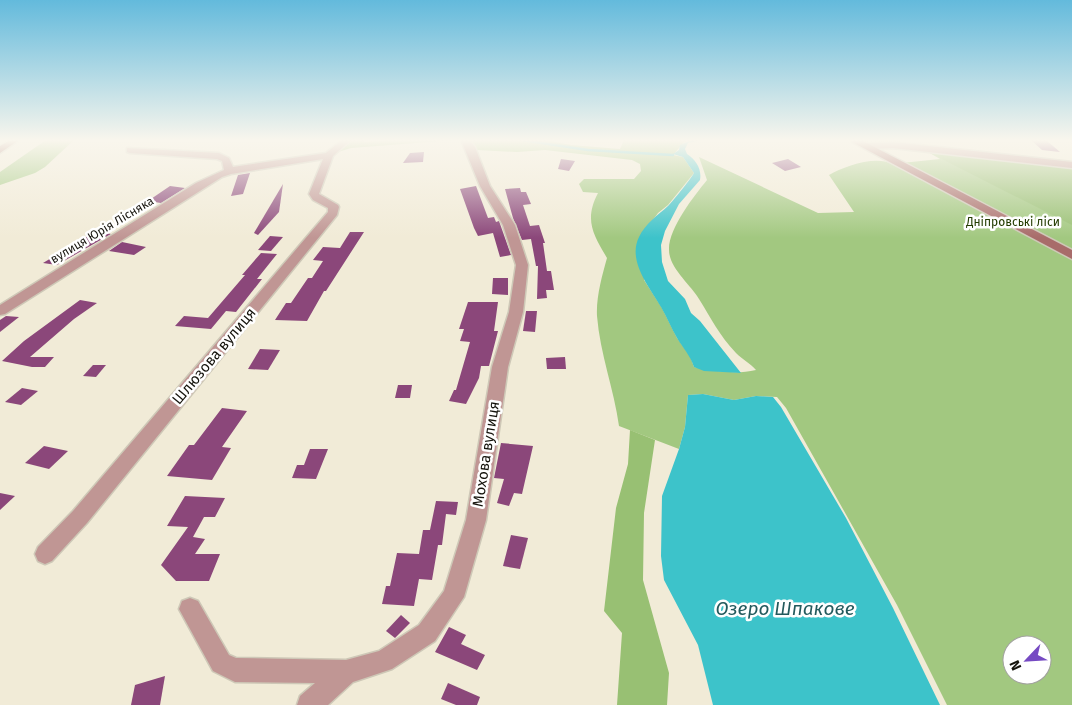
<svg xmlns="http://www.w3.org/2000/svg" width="1072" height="705" font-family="'Fira Sans',sans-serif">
  <rect width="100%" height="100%" fill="#f1ebd7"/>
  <g fill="#a2c880" fill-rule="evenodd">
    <polygon points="46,140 74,140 45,167 35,173 0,185 0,172"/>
    <polygon points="353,140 362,140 364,142 398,140 455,140 351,148 338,152"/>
    <path d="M468,140h77l26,5 49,4 4,-9h67l-7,2 -11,13 10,2 11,16 -26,32 -10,8 -11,15 -3,52 18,28 15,30 13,18 4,11c21,4 41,8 62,3 -6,-7 -14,-11 -20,-17 -17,-18 -25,-35 -37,-54 -8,-14 -30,-31 -30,-49 -1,-21 25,-54 38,-70l-8,-23 119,56 36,-1 -25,-37c15,-9 47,-20 63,-11l48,-5 -12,-7 144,17v536h-125l-50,-100 -111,-197 -9,-11 -21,-1 -22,4 -31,-6 -15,1 -3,32 -6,22 -60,-23c-5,-37 -19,-72 -22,-110 -1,-19 5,-40 10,-58 -14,-24 -23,-38 -9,-65l-15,-1 -4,-8 5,-5h50l7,-8 -1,-7 -8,-4 -87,-10 -28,2 -40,-2zM1012,645h30v30h-30z"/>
  </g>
  <g fill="#98c073">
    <polygon points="928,152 936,152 1072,169 1072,225"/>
    <polygon points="630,430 655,440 644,513 643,580 669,673 667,705 617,705 622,633 604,611 616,508 628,464"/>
  </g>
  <g fill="#3dc3ca">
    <path d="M691,140h11l-14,3 -3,6 2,5c9,6 15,15 13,26l-21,24 -14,27 -4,14 1,17 6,19 17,18 6,14 9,8 41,52 -37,-2 -10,-4c-4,-12 -11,-19 -17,-29 -6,-10 -10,-21 -16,-31 -11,-19 -34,-46 -22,-70 6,-13 19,-22 29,-31 5,-5 22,-26 26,-33l-11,-16 -10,-3 6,-4 1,-5z"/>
    <polygon points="703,394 734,400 756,396 773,397 781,407 846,518 893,608 940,705 713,705 698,645 664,580 661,556 662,496 679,449 685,427 688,395"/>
  </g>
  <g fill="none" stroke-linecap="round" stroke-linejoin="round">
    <polyline stroke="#3dc3ca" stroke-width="2.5" points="522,140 588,150 673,155"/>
  </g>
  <g fill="#8b477a">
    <polygon points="1031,140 1046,140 1060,152 1042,150"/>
    <polygon points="424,152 423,162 403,163 410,153"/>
    <polygon points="561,159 575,161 569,171 558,169"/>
    <polygon points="788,159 801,167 785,171 772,163"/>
    <polygon points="250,173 243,194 231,196 238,175"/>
    <polygon points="283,184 279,212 258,235 254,233"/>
    <polygon points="170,186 185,188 161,203 148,201"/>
    <polygon points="476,186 488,218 494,217 496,222 499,221 511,255 500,257 493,233 478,236 474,228 460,189"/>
    <polygon points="520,188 521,192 526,192 531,204 523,205 530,226 539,225 545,243 543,243 547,271 551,271 554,290 546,290 547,298 537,299 538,266 536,266 531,239 522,240 513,218 505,189"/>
    <polygon points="96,231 111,234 57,265 43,263"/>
    <polygon points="350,232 364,232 326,291 324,291 307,321 275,320 286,303 291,303 308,278 312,278 323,261 313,260 323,247 340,248"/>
    <polygon points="270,236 283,237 271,251 258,250"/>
    <polygon points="122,242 146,247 134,255 109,251"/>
    <polygon points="261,253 277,254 257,279 262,279 236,312 226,311 211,329 175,326 184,316 208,318 245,275 242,275"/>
    <polygon points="493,278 508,278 508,295 492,294"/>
    <polygon points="80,300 97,303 74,319 30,357 54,357 45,367 32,367 2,361 24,341"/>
    <polygon points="468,302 498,302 494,331 498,331 489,366 481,366 479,378 466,404 449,401 454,390 456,390 470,342 460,341 464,329 459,329"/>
    <polygon points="526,311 537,311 535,332 523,331"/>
    <polygon points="6,316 19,317 0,332 0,320"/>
    <polygon points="260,349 280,350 268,370 248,369"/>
    <polygon points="565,357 566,369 547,369 546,358"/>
    <polygon points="93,365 106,365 96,377 83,376"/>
    <polygon points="398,385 412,385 410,398 395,398"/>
    <polygon points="22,388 38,391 21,405 5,402"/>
    <polygon points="222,408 247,411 222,447 231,448 212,480 167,476 189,445 194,445"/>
    <polygon points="501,443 533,446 522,494 514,493 509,506 497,503 504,479 494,478"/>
    <polygon points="44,446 68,451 49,469 25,463"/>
    <polygon points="310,449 328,449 316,479 292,478 297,465 304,465"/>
    <polygon points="0,493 15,496 0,510"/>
    <polygon points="185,496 225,498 215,517 204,517 193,537 205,539 195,554 220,554 209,581 176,581 161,565 188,527 167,526"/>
    <polygon points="436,501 458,502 456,515 446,514 442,545 438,545 432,580 419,579 414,606 382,604 386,586 390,586 397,553 419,554 423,530 430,530"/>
    <polygon points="511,535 528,538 520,569 503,566"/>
    <polygon points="401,615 410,623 395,638 386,631"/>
    <polygon points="449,627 466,635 461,644 485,655 477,670 435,652"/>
    <polygon points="165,676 160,705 131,705 135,685"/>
    <polygon points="448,683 480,697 477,705 456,705 441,699"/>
  </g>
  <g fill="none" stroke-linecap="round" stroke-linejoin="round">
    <defs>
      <g id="street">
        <polygon points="342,140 351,140 333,156 319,194 338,205 339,207 337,215 87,523 52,561 45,564 38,561 35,554 38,547 73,511 328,212 328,208 313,200 309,194 323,159 231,174 222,177 5,314 0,315 0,305 196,183 224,170 222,161 217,159 130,153 127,152 127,148 219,153 229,158 233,167 326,153"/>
        <polygon points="461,140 469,140 475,147 490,186 515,225 528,265 523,312 508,367 486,520 464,597 435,641 392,669 353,682 328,705 297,705 300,696 315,683 235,682 213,671 179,609 182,601 190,598 198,601 229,655 236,658 346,660 379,651 419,625 444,591 466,520 492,367 509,312 516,265 503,225 480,186"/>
        <polygon points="893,142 1072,162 1072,168 893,148 867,149 862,146 867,143"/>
      </g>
      <polygon id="secondary" points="851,140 861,140 1072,250 1072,259 852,142"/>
      <polygon id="primary" points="10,140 19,140 0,153 0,146"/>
    </defs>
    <use href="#street" stroke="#cec8b7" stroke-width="3"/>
    <use href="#secondary" stroke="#cec8b7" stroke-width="3"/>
    <use href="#primary" stroke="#cec8b7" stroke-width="3"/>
    <use href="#street" fill="#c09694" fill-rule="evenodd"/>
    <use href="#secondary" fill="#a86c6a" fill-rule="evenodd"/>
    <use href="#primary" fill="#954d4d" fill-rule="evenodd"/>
  </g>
  <linearGradient id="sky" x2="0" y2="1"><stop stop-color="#63badc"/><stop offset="0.59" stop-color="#f9f6ed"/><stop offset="1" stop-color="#f9f6ed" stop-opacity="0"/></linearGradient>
  <rect width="1072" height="238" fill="url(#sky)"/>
  <g text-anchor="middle" stroke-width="5" stroke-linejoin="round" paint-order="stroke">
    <g font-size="12" fill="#243c02" stroke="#fff">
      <text x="1013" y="226">Дніпровські ліси</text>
    </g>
    <g font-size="12" fill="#15130c" stroke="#fff">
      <text transform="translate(102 230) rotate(-31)" y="4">вулиця Юрія Лісняка</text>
    </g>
    <g font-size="15" fill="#15130c" stroke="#fff">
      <text transform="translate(214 356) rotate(-50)" y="5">Шлюзова вулиця</text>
      <text transform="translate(486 454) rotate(-81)" y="5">Мохова вулиця</text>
    </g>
    <g font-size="19" font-style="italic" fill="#235a5d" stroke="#fff">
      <text x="785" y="615">Озеро Шпакове</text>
    </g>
  </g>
  <g transform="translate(1027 660) rotate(245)"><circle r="24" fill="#ffffff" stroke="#a1a19e"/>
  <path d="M0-4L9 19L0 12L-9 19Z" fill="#764ac3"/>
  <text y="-8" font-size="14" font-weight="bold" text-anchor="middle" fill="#15130c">N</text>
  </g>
</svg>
